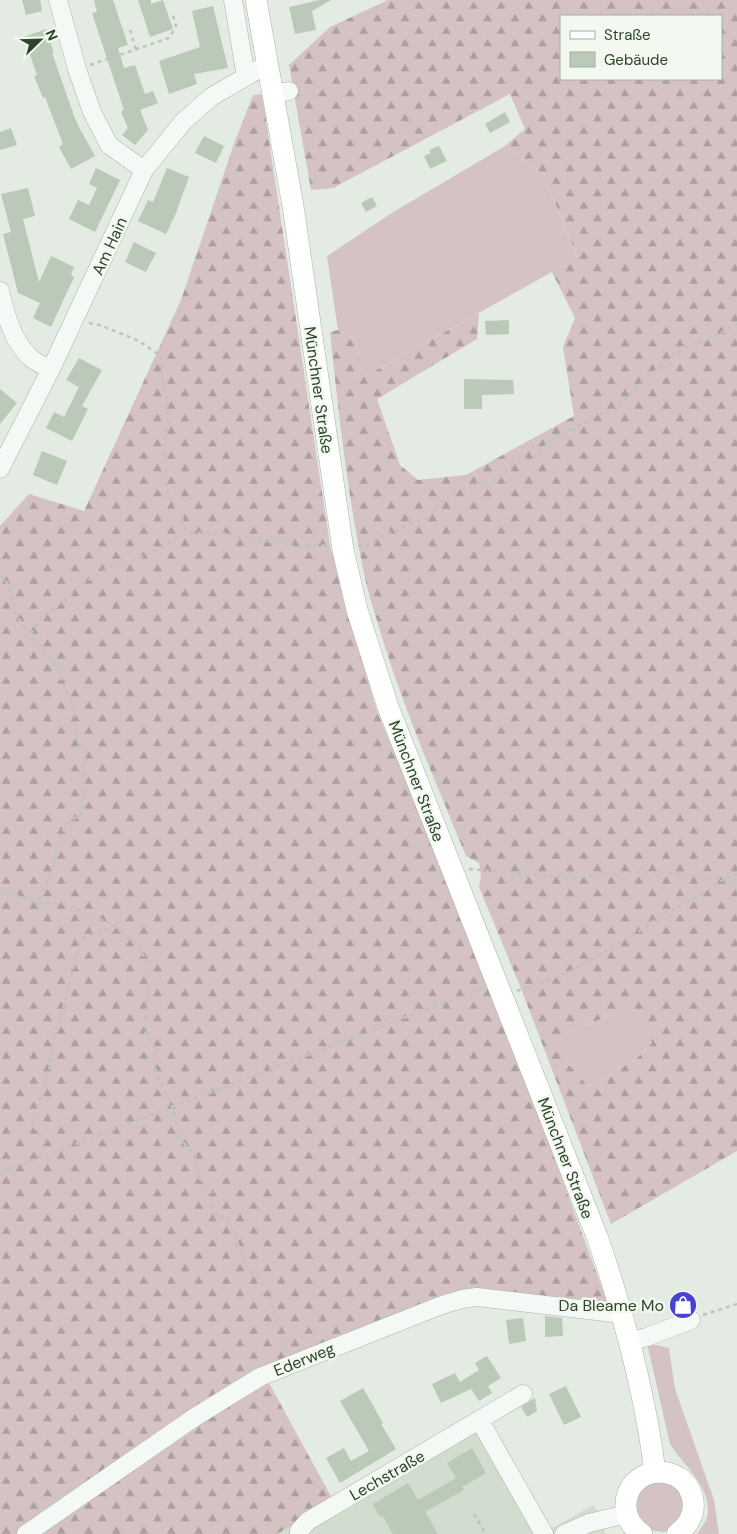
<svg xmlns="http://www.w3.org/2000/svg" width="737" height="1534" font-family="'DM Sans',sans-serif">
  <defs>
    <pattern id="forest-firs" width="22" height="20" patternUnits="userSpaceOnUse" patternTransform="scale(1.25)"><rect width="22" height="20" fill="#d5c2c3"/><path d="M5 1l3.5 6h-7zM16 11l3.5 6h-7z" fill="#ad9f9e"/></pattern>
  </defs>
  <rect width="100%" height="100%" fill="#e3ebe2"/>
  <polygon fill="#d2ddcf" points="479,1426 541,1534 594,1505 606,1534 277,1534 334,1502"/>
  <g fill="#d5c2c3">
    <polygon points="505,146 544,175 577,258 364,377 356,340 338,330 327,256 390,214"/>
    <polygon points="623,1010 640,1011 652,1043 636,1059 589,1087 568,1064 562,1035"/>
    <path d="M647,1343l22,5 6,41 39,111 5,34h-22c3,-5 9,-12 10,-17 7,-28 -24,-52 -37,-73z"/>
    <path d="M648,1482l25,1 13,21 -13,25 -9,3 -15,-2c-20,-23 -20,-23 -1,-48z"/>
  </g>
  <g fill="url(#forest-firs)" fill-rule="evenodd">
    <path d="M388,0h349v1151l-126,73 -89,-233 -43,-104 2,-12 -2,-12 -13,-7c-30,-73 -62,-146 -85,-222 -5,-17 -11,-34 -15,-51 -18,-83 -27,-166 -36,-251l8,-2 18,10 8,37 115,-64 -2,26 -100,60 23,66 18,15 48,-5 108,-59 -11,-69 12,-29 -23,-46 25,-15 -33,-82 -39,-29 20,-17 -15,-35 -177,94 -22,2 -22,-125 41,-38zM561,16h160v63h-160zM623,1010l17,1 12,32 -16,16 -47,28 -21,-23 -6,-29z"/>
    <polygon points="262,94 330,545 357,643 377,711 498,1003 610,1310 480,1294 263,1372 334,1502 277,1534 0,1534 0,526 29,494 84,511 181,300 235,141 253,95"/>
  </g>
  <g fill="#bbc9b8">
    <polygon points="22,0 40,0 42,11 26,15"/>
    <polygon points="94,0 113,0 128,45 118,48 124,68 135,65 145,94 153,91 158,103 140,110 148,130 135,145 122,135 128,128 121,112 124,110 92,13 97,12"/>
    <polygon points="138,0 151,0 151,4 163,0 173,29 150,37"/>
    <polygon points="320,0 331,0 312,11 316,30 295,34 289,7"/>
    <polygon points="213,6 228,68 194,74 197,84 169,94 159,61 200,47 192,11"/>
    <polygon points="46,29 54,53 52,53 74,116 80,129 95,156 71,169 59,147 63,144 45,97 43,98 34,76 37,75 24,37"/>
    <polygon points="505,112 510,122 490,133 485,124"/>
    <polygon points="11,128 17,145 0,150 0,132"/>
    <polygon points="204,136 224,146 216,163 195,153"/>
    <polygon points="439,146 447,161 430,169 424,156 431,153 429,150"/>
    <polygon points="96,168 120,180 95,232 69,219 78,200 89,205 97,188 89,184"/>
    <polygon points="167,168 189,177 176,213 166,234 138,221 148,200 153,202"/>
    <polygon points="28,188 35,216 23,219 39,282 51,256 74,267 71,275 74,277 51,327 33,318 40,303 18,293 3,234 11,232 1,194"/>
    <polygon points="372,197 377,206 366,212 361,203"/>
    <polygon points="134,242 156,253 146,272 125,262"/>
    <polygon points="509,320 509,334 486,335 485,321"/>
    <polygon points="79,358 102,370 82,406 88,409 72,441 46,428 54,412 64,417 79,387 66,380"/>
    <polygon points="464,379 513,380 514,394 482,395 482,409 464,409"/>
    <polygon points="0,389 17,403 0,424"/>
    <polygon points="42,451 67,461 57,485 33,475"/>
    <polygon points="688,1297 692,1309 682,1312 678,1300"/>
    <polygon points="545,1316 562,1318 563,1336 545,1337"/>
    <polygon points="523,1318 526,1341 509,1344 506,1320"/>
    <polygon points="487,1356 501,1378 488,1386 492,1393 479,1401 471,1389 441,1403 432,1384 455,1373 460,1382 479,1370 475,1363"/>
    <polygon points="566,1386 581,1417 564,1425 549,1394"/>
    <polygon points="363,1388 383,1423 381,1424 396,1449 340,1483 326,1458 344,1448 351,1461 369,1451 340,1401"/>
    <polygon points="535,1398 537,1411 527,1417 521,1407"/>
    <polygon points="472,1448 486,1473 462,1487 464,1490 425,1512 438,1534 393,1534 382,1515 380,1517 373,1504 408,1483 418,1500 456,1478 447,1463"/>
  </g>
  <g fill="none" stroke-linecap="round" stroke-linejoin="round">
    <defs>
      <g id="minor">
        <polyline points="58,0 77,69 92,112 109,145 144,170"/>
        <polyline points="233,0 246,77"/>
        <polyline points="274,94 289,91"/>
        <path d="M0,291c6,24 12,50 31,67 5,5 14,8 20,11"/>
        <polyline points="0,469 51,369 144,170 183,122 211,97 259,69 269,66"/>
        <polyline points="629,1342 647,1337 691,1320"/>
        <polyline points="480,1421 544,1534"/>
        <polyline points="26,1534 195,1417 260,1377 442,1305 462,1299 477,1297 622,1314"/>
        <polyline points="299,1534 299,1531 308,1521 523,1394"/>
        <polyline points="564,1534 589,1523 627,1514"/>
      </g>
      <g id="major">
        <path d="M256,0l37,206 50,344 14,60 31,97 210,532c26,76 47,153 57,233"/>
        <path d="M642,1534c-9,-6 -15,-14 -16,-25 -3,-45 61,-50 67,-8 2,13 -5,25 -16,33"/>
      </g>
    </defs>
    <use href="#minor" stroke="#a9b6a7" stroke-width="19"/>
    <use href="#major" stroke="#a5b7a0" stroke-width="22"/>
    <g stroke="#bdc6bc" stroke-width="2.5" stroke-dasharray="4 4" stroke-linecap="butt">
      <polyline points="130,30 136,50"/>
      <polyline points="90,65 169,38 176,26 173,15"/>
      <path d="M89,323l11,2 39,16 22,15c-2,26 14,55 4,80l1,53 9,18 6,7 6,20"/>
      <polyline points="358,546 368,544 390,532 429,517 445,498 474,484 499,479 511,466 536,456 550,441 560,434 587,422 599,414 615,411 646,376 660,368 669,358 691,344 704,342 737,324"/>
      <path d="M0,575l8,9 10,34 38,49 11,26 4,4 7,47 9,10c-8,20 -3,39 -4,59l-15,9 -6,10 -12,43 -12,27"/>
      <path d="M31,634l10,-16 26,-20 14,-14 30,-17 16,-4 29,-12 19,-12 16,-6h31l20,5 7,-1 6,5 27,-1c14,12 30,1 44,5"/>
      <polyline points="469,869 571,878 643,871 724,879 737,890"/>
      <polyline points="0,892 13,894 38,903 64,904 113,925 140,948 149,969 145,1032 155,1048 154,1066 172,1107 180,1138 196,1158 199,1178 211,1191 212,1212 231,1226 247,1267 269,1291 274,1314 287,1351"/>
      <polyline points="517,991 533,985 550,980 573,970 637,933 660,916 700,895 724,879 737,874"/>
      <polyline points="39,1157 46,1143 32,1124 50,1067 55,1030 60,1020 81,940 87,936 99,934 113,925"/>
      <polyline points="0,1173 482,988"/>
      <polyline points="703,1315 737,1304"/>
      <polyline points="474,1514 486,1534"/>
    </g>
    <use href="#minor" stroke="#f5f9f5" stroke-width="18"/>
    <use href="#major" stroke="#fff" stroke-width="21"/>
  </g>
  <defs>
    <symbol id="shop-disc" viewBox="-11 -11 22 22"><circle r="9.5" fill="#4941d6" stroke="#f3f8f1"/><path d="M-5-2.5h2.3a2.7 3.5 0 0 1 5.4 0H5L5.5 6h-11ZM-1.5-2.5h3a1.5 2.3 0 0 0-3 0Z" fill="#fff"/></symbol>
  </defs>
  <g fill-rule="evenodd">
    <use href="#shop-disc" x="667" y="1289" width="32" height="32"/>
  </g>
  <g text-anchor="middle" stroke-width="5" stroke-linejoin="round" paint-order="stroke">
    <g font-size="16" fill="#2d4429" stroke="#f3f8f1">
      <text transform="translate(109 246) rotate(-65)" y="6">Am Hain</text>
      <text transform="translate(319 390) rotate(82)" y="6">Münchner Straße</text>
      <text transform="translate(417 781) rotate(69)" y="6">Münchner Straße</text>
      <text transform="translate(566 1158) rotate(69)" y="6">Münchner Straße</text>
      <text transform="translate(304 1359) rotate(-22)" y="6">Ederweg</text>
      <text transform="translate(387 1475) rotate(-30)" y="6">Lechstraße</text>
    </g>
    <g font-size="16" fill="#2d4429" stroke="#f3f8f1" text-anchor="end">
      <text x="664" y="1311">Da Bleame Mo</text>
    </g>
  </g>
  <rect x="560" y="15" width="162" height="65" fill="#f3f8f1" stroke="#a4b0a1"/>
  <rect x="570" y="31" width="25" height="8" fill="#ffffff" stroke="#a4b0a1"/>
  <text x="604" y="40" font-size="15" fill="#2d4429">Straße</text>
  <rect x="570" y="52" width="25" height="15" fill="#bbc9b8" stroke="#a4b0a1"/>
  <text x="604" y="65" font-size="15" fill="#2d4429">Gebäude</text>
  <g transform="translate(40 40) rotate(67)" stroke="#f3f8f1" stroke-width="4" paint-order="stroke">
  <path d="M0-4L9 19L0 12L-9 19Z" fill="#2d4429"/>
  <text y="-8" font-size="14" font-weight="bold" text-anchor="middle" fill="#2d4429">N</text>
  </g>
</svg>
